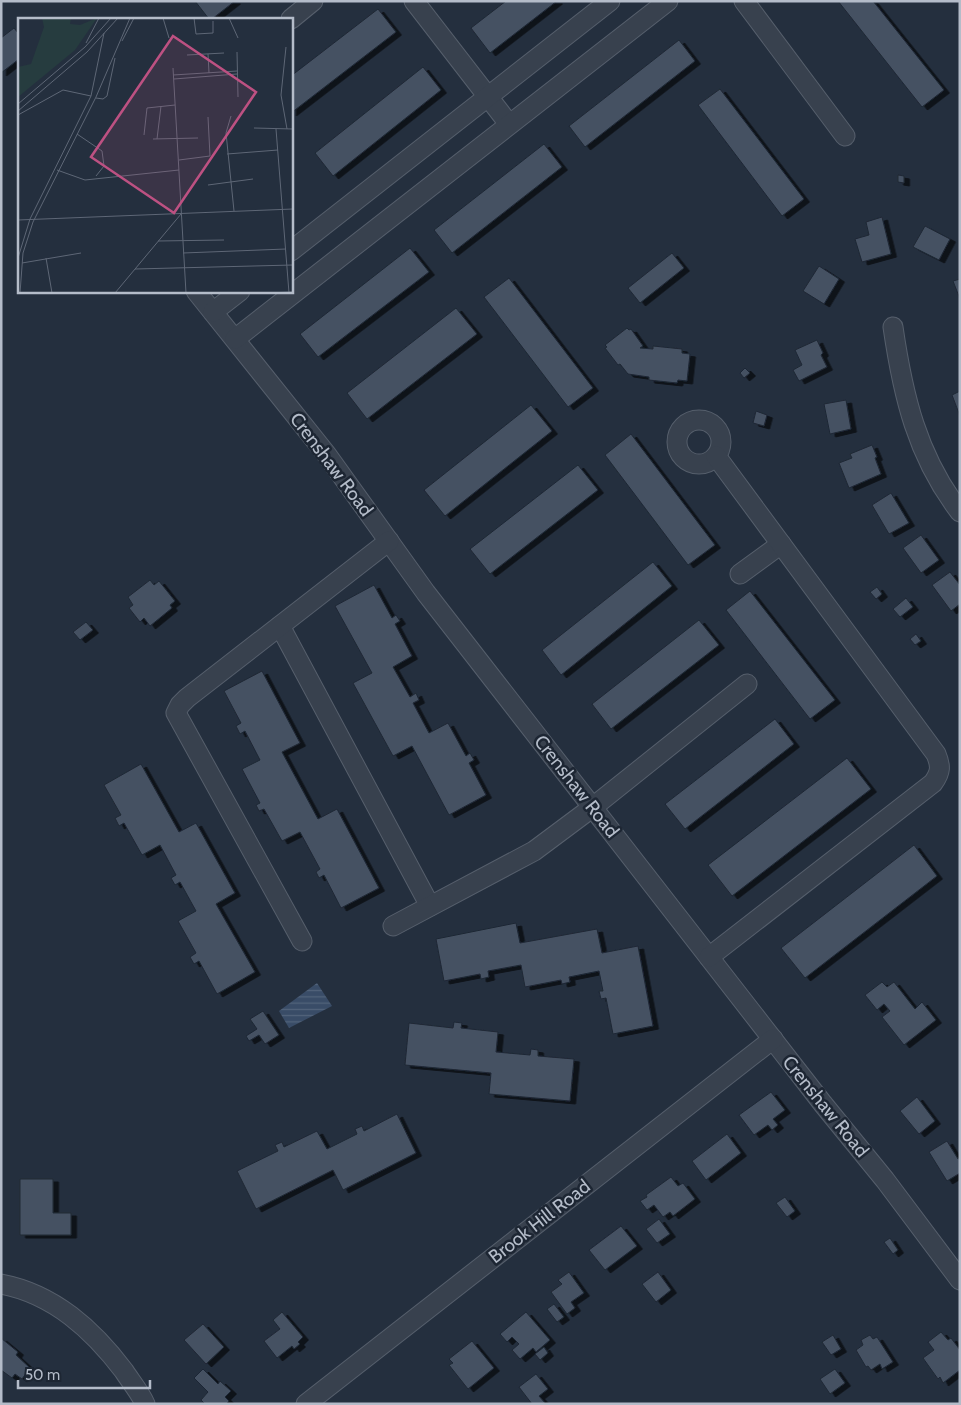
<svg xmlns="http://www.w3.org/2000/svg" width="961" height="1405" font-family="Cabin,sans-serif">
  <defs>
    <pattern id="water-rules" width="6" height="5" patternUnits="userSpaceOnUse" patternTransform="scale(1.25)"><rect width="6" height="5" fill="#394c67"/><path d="M0 2.5h6" fill="none" stroke="#53647b"/></pattern>
    <filter id="shadow"><feDropShadow dx="5.5" dy="3" stdDeviation="0" flood-color="#0009"/></filter>
  </defs>
  <rect width="100%" height="100%" fill="#242f3e"/>
  <polygon fill="url(#water-rules)" points="317,983 332,1006 289,1028 279,1011"/>
  <g fill="#455162" stroke="#1f2835" filter="url(#shadow)">
    <polygon points="195,1 235,1 212,19 209,19"/>
    <polygon points="506,1 557,1 490,53 471,28"/>
    <polygon points="838,1 873,1 944,90 922,107"/>
    <polygon points="378,9 396,32 291,113 291,76"/>
    <polygon points="14,28 19,34 19,59 1,73 1,38"/>
    <polygon points="679,40 695,61 585,147 569,126"/>
    <polygon points="423,67 441,90 333,176 315,153"/>
    <polygon points="720,89 804,199 782,216 698,105"/>
    <polygon points="544,144 562,167 452,253 434,230"/>
    <polygon points="898,175 904,176 904,183 898,182"/>
    <polygon points="882,217 891,254 862,262 855,239 869,235 866,222"/>
    <polygon points="925,226 950,239 939,260 913,247"/>
    <polygon points="410,248 429,272 318,357 300,334"/>
    <polygon points="672,253 684,268 640,303 628,288"/>
    <polygon points="819,266 839,279 824,304 803,291"/>
    <polygon points="509,278 593,388 568,407 484,297"/>
    <polygon points="960,279 960,299 953,281"/>
    <polygon points="456,308 477,334 367,419 347,393"/>
    <polygon points="627,328 629,330 631,329 643,346 640,348 653,349 653,346 682,349 682,353 690,354 687,381 678,380 677,383 649,380 649,377 628,374 620,364 618,365 605,348 607,347 605,345"/>
    <polygon points="817,340 823,353 821,355 827,367 799,381 793,370 802,365 795,350"/>
    <polygon points="745,368 750,373 744,378 740,373"/>
    <polygon points="960,391 960,416 952,395"/>
    <polygon points="846,400 851,429 830,434 824,404"/>
    <polygon points="531,405 552,431 445,516 424,490"/>
    <polygon points="756,411 767,415 764,426 753,423"/>
    <polygon points="631,434 715,545 688,565 605,455"/>
    <polygon points="872,445 877,457 875,458 881,474 849,488 839,463 852,458 850,454"/>
    <polygon points="578,465 598,490 490,574 470,549"/>
    <polygon points="891,493 909,523 889,534 872,505"/>
    <polygon points="921,535 939,560 921,573 903,548"/>
    <polygon points="653,562 672,586 561,675 542,650"/>
    <polygon points="950,572 960,585 960,604 951,611 932,585"/>
    <polygon points="150,580 154,585 159,581 175,601 170,605 172,608 150,626 144,618 140,622 129,608 133,605 128,597"/>
    <polygon points="374,585 392,618 396,615 400,621 395,624 412,656 393,667 410,697 416,693 419,700 413,703 429,733 448,723 466,756 470,753 474,760 469,763 486,795 449,815 412,746 393,756 353,683 372,673 335,606"/>
    <polygon points="877,587 882,594 876,599 870,592"/>
    <polygon points="750,591 835,700 810,719 726,610"/>
    <polygon points="906,598 913,607 900,617 893,609"/>
    <polygon points="699,620 719,645 611,729 592,704"/>
    <polygon points="86,622 93,630 80,640 73,632"/>
    <polygon points="916,634 921,641 915,645 910,639"/>
    <polygon points="262,671 300,743 282,752 318,819 337,809 379,888 341,908 324,875 319,878 316,872 320,869 300,832 282,841 264,809 259,811 256,805 260,803 242,769 260,760 245,731 240,734 236,726 241,723 224,691"/>
    <polygon points="775,719 794,744 685,829 665,804"/>
    <polygon points="847,758 871,789 732,896 708,865"/>
    <polygon points="141,764 179,832 196,823 235,893 216,904 255,972 217,994 199,961 194,964 190,957 196,953 178,921 196,911 180,882 175,885 171,878 176,875 160,845 142,855 124,823 119,826 115,818 121,815 104,785"/>
    <polygon points="914,845 937,876 805,978 781,948"/>
    <polygon points="516,923 520,943 597,929 602,953 638,946 653,1026 613,1034 606,998 601,999 599,991 603,991 599,971 569,977 570,982 562,984 561,980 525,987 521,965 488,971 489,977 481,979 480,974 444,981 436,939"/>
    <polygon points="882,982 887,987 894,982 915,1009 922,1002 936,1020 904,1045 882,1017 890,1011 884,1004 877,1010 865,995"/>
    <polygon points="263,1011 279,1035 265,1044 259,1035 249,1041 246,1036 257,1029 250,1019"/>
    <polygon points="454,1022 462,1023 461,1028 498,1032 496,1052 530,1055 531,1049 538,1050 538,1056 574,1059 570,1101 489,1094 491,1073 405,1065 409,1023 453,1028"/>
    <polygon points="771,1092 785,1110 773,1119 778,1125 772,1130 768,1125 754,1135 739,1115"/>
    <polygon points="917,1097 935,1121 919,1134 900,1111"/>
    <polygon points="397,1114 416,1153 343,1190 333,1170 256,1209 237,1171 278,1151 275,1145 282,1142 284,1147 317,1131 327,1149 357,1134 355,1129 362,1126 364,1131"/>
    <polygon points="727,1134 741,1153 706,1180 692,1161"/>
    <polygon points="947,1141 958,1159 960,1158 960,1173 947,1181 929,1152"/>
    <polygon points="671,1177 678,1186 683,1183 695,1199 673,1216 670,1212 663,1217 654,1205 647,1210 640,1201 647,1197 646,1195"/>
    <polygon points="20,1179 53,1179 53,1213 71,1213 71,1235 20,1235"/>
    <polygon points="785,1197 795,1211 787,1217 776,1203"/>
    <polygon points="659,1219 670,1234 657,1243 646,1229"/>
    <polygon points="621,1226 637,1246 605,1270 589,1250"/>
    <polygon points="890,1238 898,1250 893,1254 884,1242"/>
    <polygon points="569,1272 584,1293 571,1302 575,1308 567,1314 551,1292 562,1284 558,1280"/>
    <polygon points="658,1272 671,1290 656,1302 642,1284"/>
    <polygon points="554,1304 564,1317 557,1322 547,1309"/>
    <polygon points="282,1312 303,1337 298,1342 300,1344 294,1349 292,1346 277,1358 264,1341 280,1329 273,1320"/>
    <polygon points="526,1312 550,1340 536,1352 533,1348 520,1359 512,1350 519,1344 512,1337 507,1342 500,1334"/>
    <polygon points="203,1324 224,1347 206,1364 184,1340"/>
    <polygon points="941,1332 948,1340 951,1338 960,1350 960,1370 943,1383 940,1377 938,1379 923,1358 934,1350 928,1342"/>
    <polygon points="833,1335 841,1349 831,1355 822,1342"/>
    <polygon points="870,1335 873,1339 877,1337 893,1362 882,1369 880,1364 871,1370 868,1366 866,1367 856,1350 863,1345 861,1340"/>
    <polygon points="1,1338 18,1352 16,1355 30,1368 22,1379 15,1374 12,1378 1,1370"/>
    <polygon points="472,1341 494,1368 468,1389 449,1365 453,1363 449,1359"/>
    <polygon points="544,1347 548,1353 540,1360 535,1354"/>
    <polygon points="203,1369 218,1384 220,1381 231,1391 225,1397 229,1401 226,1404 205,1404 201,1400 208,1392 194,1378"/>
    <polygon points="835,1369 845,1383 830,1394 820,1379"/>
    <polygon points="536,1374 548,1389 539,1396 545,1403 543,1404 532,1404 519,1387"/>
  </g>
  <g fill="none" stroke-linecap="round" stroke-linejoin="round">
    <defs>
      <g id="street">
        <polyline points="414,1 509,124"/>
        <polyline points="744,1 845,136"/>
        <polyline points="291,19 313,1"/>
        <polyline points="291,251 610,1"/>
        <polyline points="196,291 327,455 426,593 823,1104 885,1180 960,1280"/>
        <polyline points="213,312 240,291"/>
        <path d="M893,327c10,69 24,129 67,185"/>
        <polyline points="235,339 668,1"/>
        <circle cx="699" cy="442" r="22"/>
        <polyline points="740,574 781,544"/>
        <polyline points="280,626 430,906"/>
        <polyline points="393,926 534,851 593,807 747,684"/>
        <polyline points="302,941 176,713 180,705 187,698 389,541"/>
        <path d="M709,957l224,-174c8,-11 8,-17 3,-29l-220,-298"/>
        <path d="M1,1284c53,10 92,46 123,87 7,11 16,21 21,33"/>
        <polyline points="306,1404 773,1039"/>
      </g>
    </defs>
    <use href="#street" stroke="#565f6c" stroke-width="21"/>
    <use href="#street" stroke="#38414e" stroke-width="19"/>
  </g>
  <g text-anchor="middle" stroke-width="5" stroke-linejoin="round" paint-order="stroke">
    <g font-size="19" fill="#b4bcc9" stroke="#1d2633">
      <text transform="translate(332 464) rotate(53)" y="7">Crenshaw Road</text>
      <text transform="translate(577 786) rotate(52)" y="7">Crenshaw Road</text>
      <text transform="translate(826 1106) rotate(51)" y="7">Crenshaw Road</text>
      <text transform="translate(539 1221) rotate(-38)" y="7">Brook Hill Road</text>
    </g>
  </g>
  <g transform="translate(18 18)">
    <rect width="275" height="275" fill="#242f3e"/>
    <path d="M24,0h29l-1,6 10,1 17,-7 -22,32 -57,47v-30l13,-3 13,-37z" fill="#263c3f"/>
    <path fill="none" stroke="#5e6776" stroke-width="1" d="M145,0l6,20M176,0l2,16 17,-1v-12M186,0h17M211,0l9,20M104,23l12,-23M68,25l13,-25M268,29l-5,48 6,34M219,34l1,45M190,36l1,19M169,37l37,-2M155,50l13,225M155,57l64,-4M156,61l63,-5M78,80l7,1 4,-3 8,-38M0,86l67,-57 26,-29M0,93l69,-59 31,-34M0,97l45,-25 28,6M213,98l-5,17 8,78M236,110l39,1M258,111l13,164M59,116l25,17 2,15 -8,10M126,117l3,-27 28,-3M135,121l45,-1M139,121l4,-33M209,136l51,-4M161,142l31,-4 -2,-39M39,152l28,10 94,-10M190,167l45,-6M0,202l275,-11M140,223l66,-1M165,235l103,-4M0,240l12,-39 61,-123 13,-63M28,240l6,35M4,245l59,-10M117,251l158,-4M2,275l3,-40 10,-31 63,-125 34,-79M97,275l66,-79M246,275l29,-1"/>
    <path fill="#bd5182" fill-opacity="0.15" stroke="#bd5182" stroke-width="2.5" d="M155,18l83,56 -82,121 -83,-56z"/>
    <rect width="275" height="275" fill="none" stroke="#b4bcc9" stroke-width="2.5"/>
  </g>
  <rect width="961" height="1405" fill="none" stroke="#b4bcc9" stroke-width="5"/>
  <path d="M18 1380v8h132v-8" fill="none" stroke="#b4bcc9" stroke-width="2.5"/>
  <text x="25" y="1380" font-size="15" fill="#b4bcc9" stroke="#1d2633" stroke-width="4" paint-order="stroke">50 m</text>
</svg>
